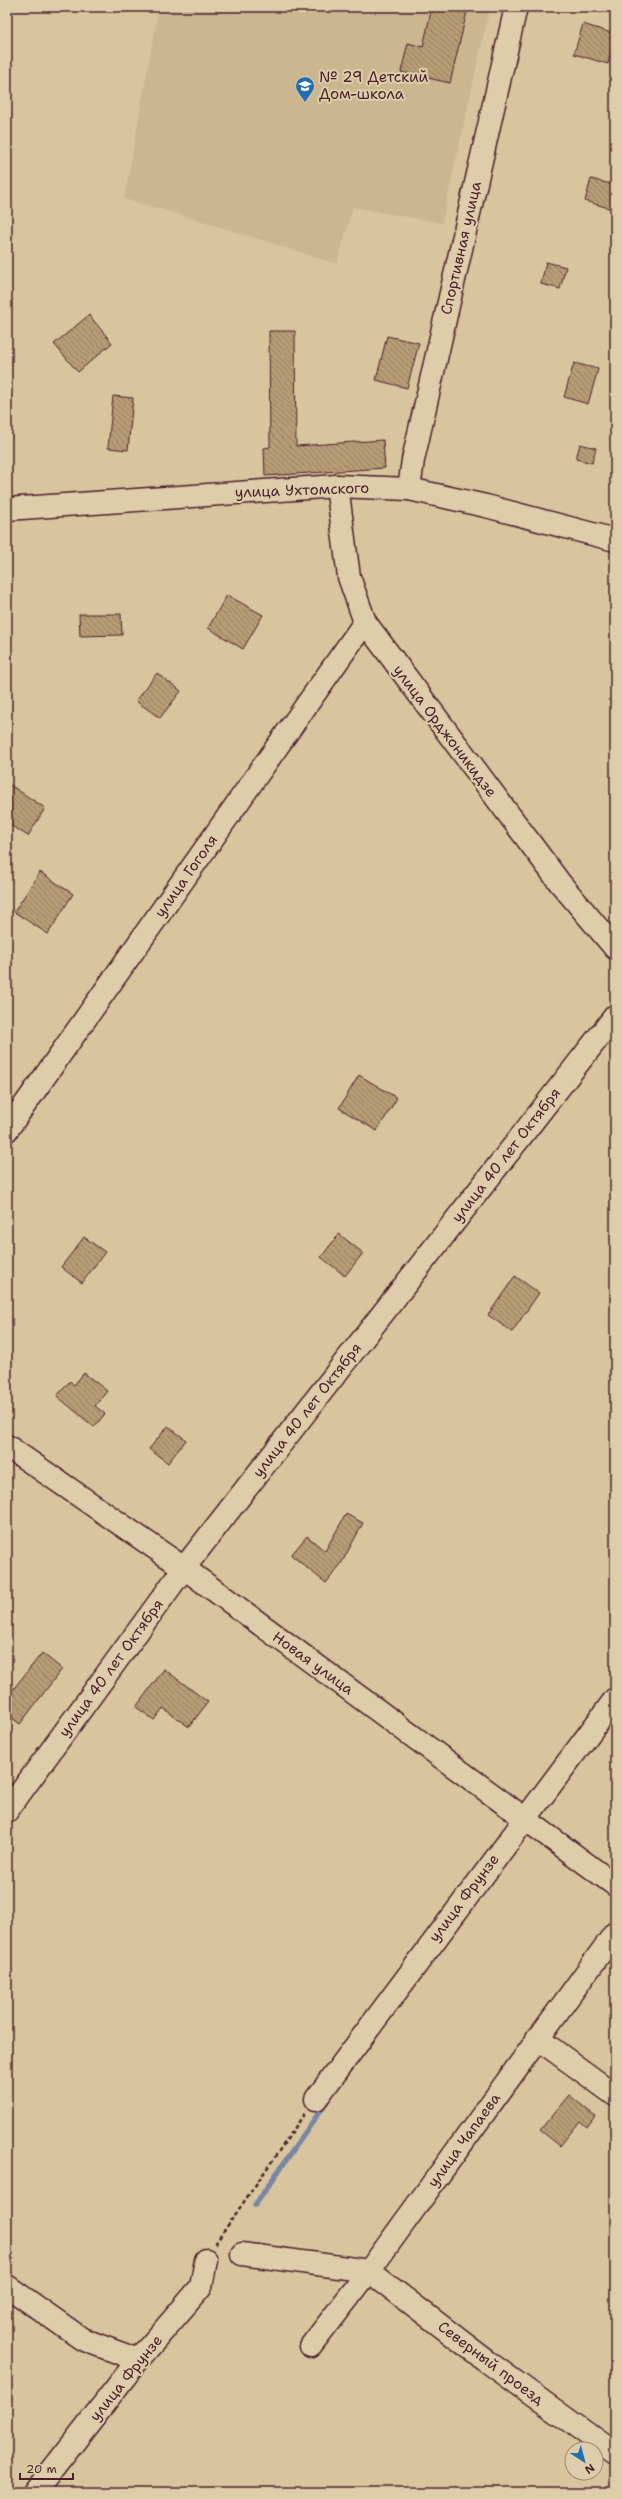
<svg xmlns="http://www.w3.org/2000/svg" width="622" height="2499" font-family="'Shantell Sans',sans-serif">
  <defs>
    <pattern id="building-back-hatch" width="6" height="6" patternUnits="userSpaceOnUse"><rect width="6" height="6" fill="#b79d75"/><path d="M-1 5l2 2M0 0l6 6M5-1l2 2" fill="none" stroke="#977f60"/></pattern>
  </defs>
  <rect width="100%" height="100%" fill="#d8c59e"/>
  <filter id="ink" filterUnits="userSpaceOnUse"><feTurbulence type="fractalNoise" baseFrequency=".025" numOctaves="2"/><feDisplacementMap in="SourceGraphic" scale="8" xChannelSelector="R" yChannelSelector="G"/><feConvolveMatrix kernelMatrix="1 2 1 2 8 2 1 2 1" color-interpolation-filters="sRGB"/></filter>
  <g filter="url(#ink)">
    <polygon fill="#cbb690" points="159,7 490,7 442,223 353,207 337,264 192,218 124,199"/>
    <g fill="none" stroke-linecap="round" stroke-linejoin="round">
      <polyline stroke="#7985a4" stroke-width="5.5" points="255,2205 327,2101"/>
    </g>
    <g fill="url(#building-back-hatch)" stroke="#4a1f2b">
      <polygon points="432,7 468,7 450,83 401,72 408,43 423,47"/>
      <polygon points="583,24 615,34 608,64 574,54"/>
      <polygon points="591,179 615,185 612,209 585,201"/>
      <polygon points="546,262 566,267 560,289 541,284"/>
      <polygon points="89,315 112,343 78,372 54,344"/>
      <polygon points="269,331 295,331 296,446 383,440 385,468 265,476 264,448 270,447"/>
      <polygon points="387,336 419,343 407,388 376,380"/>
      <polygon points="574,363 598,369 588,404 564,397"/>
      <polygon points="113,396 133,398 128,450 108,448"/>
      <polygon points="580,444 596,448 592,463 576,459"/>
      <polygon points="227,595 263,615 243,649 208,628"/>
      <polygon points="79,614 121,614 122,635 80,636"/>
      <polygon points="157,673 181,691 160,718 136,701"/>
      <polygon points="7,783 45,808 28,836 7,823"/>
      <polygon points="40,872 73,894 48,934 14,912"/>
      <polygon points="359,1075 397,1098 377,1131 339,1108"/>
      <polygon points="339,1234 363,1253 345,1276 321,1257"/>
      <polygon points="84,1237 105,1252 82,1283 61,1267"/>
      <polygon points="515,1276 539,1293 512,1332 488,1315"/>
      <polygon points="84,1373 107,1391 95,1406 105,1414 94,1427 57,1396 70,1381 74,1385"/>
      <polygon points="168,1426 186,1440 168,1463 149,1449"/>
      <polygon points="346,1514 363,1523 341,1564 326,1583 291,1555 307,1536 325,1551"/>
      <polygon points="42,1653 62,1669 20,1724 7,1714 7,1697"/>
      <polygon points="164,1669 208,1702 189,1727 163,1708 154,1720 136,1707"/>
      <polygon points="569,2095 595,2116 587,2127 580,2121 560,2146 540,2130"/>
    </g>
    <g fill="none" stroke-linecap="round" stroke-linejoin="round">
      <defs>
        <g id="minor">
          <polyline points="337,486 349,577 365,622 560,883 615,948"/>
          <polyline points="409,489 413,460 516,7"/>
          <polyline points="7,1130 365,622"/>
          <polyline points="7,1446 184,1568 615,1885"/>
          <polyline points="7,1811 184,1568 615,1016"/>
          <polyline points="537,2038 615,2095"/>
          <polyline points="316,2099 615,1699"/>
          <polyline points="242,2254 369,2271 488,2362 615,2454"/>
          <polyline points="7,2286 82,2339 138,2360"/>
          <polyline points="311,2346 369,2271 615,1933"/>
          <polyline points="35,2492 138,2360 201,2287 206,2260"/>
        </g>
        <polyline id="major" points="7,509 337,486 409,489 486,506 615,540"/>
      </defs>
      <use href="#minor" stroke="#4a1f2b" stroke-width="25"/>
      <use href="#major" stroke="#4a1f2b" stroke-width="25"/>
      <polyline stroke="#4a1f2b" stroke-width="2.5" stroke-dasharray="4 3" stroke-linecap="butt" points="215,2244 305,2113"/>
      <use href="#minor" stroke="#decdaa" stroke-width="22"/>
      <use href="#major" stroke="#decdaa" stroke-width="22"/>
    </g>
  </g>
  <defs>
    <symbol id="school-pin" viewBox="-11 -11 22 30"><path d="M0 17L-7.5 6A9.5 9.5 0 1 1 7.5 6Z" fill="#1f6fb2" stroke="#decdaa"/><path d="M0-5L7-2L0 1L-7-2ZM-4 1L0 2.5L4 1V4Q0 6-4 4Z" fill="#fff"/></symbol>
  </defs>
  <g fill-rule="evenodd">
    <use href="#school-pin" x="294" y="75" width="22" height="30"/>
  </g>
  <g text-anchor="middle" stroke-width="4" stroke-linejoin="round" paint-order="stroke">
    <g font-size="15" fill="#4a1f2b" stroke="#decdaa" text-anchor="start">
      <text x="319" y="82">№ 29 Детский<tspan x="319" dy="17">Дом-школа</tspan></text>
    </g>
    <g font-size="15" fill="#4a1f2b" stroke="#decdaa">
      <text transform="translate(461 248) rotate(-77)" y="5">Спортивная улица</text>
      <text transform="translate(302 490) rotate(-2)" y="5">улица Ухтомского</text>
      <text transform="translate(445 731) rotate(53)" y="5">улица Орджоникидзе</text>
      <text transform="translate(186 876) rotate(-55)" y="5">улица Гоголя</text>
      <text transform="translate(506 1155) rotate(-52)" y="5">улица 40 лет Октября</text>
      <text transform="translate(307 1410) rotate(-52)" y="5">улица 40 лет Октября</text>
      <text transform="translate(313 1663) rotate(36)" y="5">Новая улица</text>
      <text transform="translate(111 1668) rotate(-54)" y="5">улица 40 лет Октября</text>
      <text transform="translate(464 1898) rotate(-53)" y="5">улица Фрунзе</text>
      <text transform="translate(464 2140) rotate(-54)" y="5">улица Чапаева</text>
      <text transform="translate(491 2363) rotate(37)" y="5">Северный проезд</text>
      <text transform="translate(126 2378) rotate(-51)" y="5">улица Фрунзе</text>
    </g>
  </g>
  <rect width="622" height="2499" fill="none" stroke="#decdaa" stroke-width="24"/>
  <rect x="12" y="12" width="598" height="2475" fill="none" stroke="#4a1f2b" stroke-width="1.5" filter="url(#ink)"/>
  <g transform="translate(584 2461) rotate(144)"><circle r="19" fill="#decdaa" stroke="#a38777"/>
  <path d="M0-3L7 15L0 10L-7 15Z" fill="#1f6fb2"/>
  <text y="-6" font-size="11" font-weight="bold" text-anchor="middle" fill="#4a1f2b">N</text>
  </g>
  <path d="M20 2473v6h53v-6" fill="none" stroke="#4a1f2b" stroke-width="2"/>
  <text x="26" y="2473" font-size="12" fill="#4a1f2b" stroke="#decdaa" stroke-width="3" paint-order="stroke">20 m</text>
</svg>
